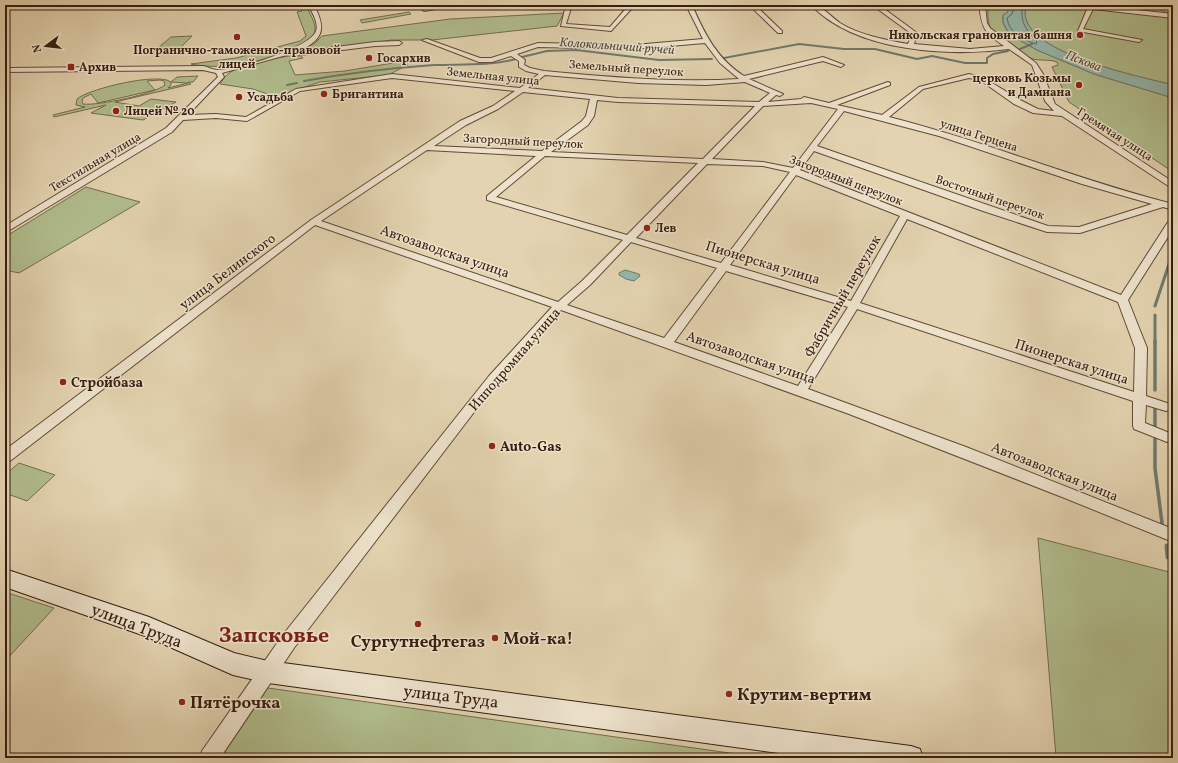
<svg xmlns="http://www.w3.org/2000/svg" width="1178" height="763" font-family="Vollkorn,serif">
  <rect width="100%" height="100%" fill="#e3d3b0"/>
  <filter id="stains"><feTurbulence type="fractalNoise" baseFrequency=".005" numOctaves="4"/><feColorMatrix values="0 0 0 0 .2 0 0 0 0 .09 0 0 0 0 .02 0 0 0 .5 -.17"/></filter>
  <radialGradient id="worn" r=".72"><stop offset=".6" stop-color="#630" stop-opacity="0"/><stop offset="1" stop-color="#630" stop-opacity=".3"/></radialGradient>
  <g fill="#b1bd8d" stroke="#746d4e" fill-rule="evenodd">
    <path d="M300,5h6c3,8 10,17 9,26 -3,19 -61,32 -78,34 -15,2 -31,2 -46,-1l45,-6 64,-17 6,-5 -9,-24 5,-1z"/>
    <path d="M988,5h23l-2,7 -6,3v8l6,11 28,16 57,24 79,24v74l-104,-70 -17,-35 6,-2 -1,-3c-8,-3 -16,-1 -24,-3 -9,-2 -39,-24 -43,-32 -3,-7 -2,-15 -2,-22z"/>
    <path d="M1030,5h126l3,4 14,6v70c-30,-8 -160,-33 -147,-78z"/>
    <polygon points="409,12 411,14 362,23 360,20"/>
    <polygon points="564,13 557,26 432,40 391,40 305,53 303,49 315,43 322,36 450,19"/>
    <polygon points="192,36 176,52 153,52 171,37"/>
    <path d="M300,55l3,3 -14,3 6,14 50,-4 60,-10 3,4 -20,10 -68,7 -27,9 -14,7 -26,-9 -33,-5c2,-3 5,-8 8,-10 13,-11 55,-18 72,-19z"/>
    <path d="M198,76l-5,6h-5l3,2 -76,18 24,4 12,-7 25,3 -33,18 -52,-7 15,-8 -52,12 -1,-2 32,-8 -9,-2 1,-6c11,-10 81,-27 94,-17v3l-3,3 20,-5 -17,-1 6,-5zM160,80l4,1 1,4c-11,9 -67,21 -82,19l-1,-2 1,-4 8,-4 7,9 57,-13 -8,-9z"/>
    <polygon points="86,187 140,202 19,273 5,270 5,237"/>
    <polygon points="19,463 55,475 27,501 5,493 5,475"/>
    <polygon points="1038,538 1173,573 1173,758 1056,757"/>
    <polygon points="5,592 54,608 5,661"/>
    <polygon points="268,688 765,758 221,758"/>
  </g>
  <g fill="#95b8ac" stroke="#6f7a6d">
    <path d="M1011,5h19l-4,2c-13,45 117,70 147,78v13l-79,-24 -57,-24 -28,-16 -6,-12v-7l5,-3 -2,-5h6z"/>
    <polygon points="625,270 639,274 640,276 634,281 626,279 619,275 619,273"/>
  </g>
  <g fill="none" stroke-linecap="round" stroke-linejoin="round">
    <path stroke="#666a5d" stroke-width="1" d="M1014,5l-2,9 -5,4c2,15 16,22 29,26l1,-3c-11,-10 -18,-21 -14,-36"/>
    <g stroke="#6f7a6d" stroke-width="2">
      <polyline points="1006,5 1015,7"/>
      <polyline points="1020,49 1032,44"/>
      <polyline points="522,57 547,51 576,50 659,60 712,59"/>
      <polyline points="724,58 799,44 844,49 875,49 917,59 932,56 965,63 987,63 987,58 993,54 1008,51"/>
      <path d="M304,81c43,-8 87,-13 130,-16 28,-1 55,1 82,-6"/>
      <polyline points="287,85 297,83"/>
    </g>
    <g stroke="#6f7a6d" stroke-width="3">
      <polyline points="1155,306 1173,252"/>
      <polyline points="1155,315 1155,342"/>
    </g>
    <g stroke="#6f7a6d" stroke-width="3.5">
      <polyline points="1155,341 1155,390"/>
      <polyline points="1155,405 1155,468 1162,523"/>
    </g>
    <g stroke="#6f7a6d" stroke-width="5">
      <polyline points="1167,546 1168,557"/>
      <polyline points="1171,573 1173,588"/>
    </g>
    <defs>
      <g id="minor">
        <path d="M308,5h6c13,25 9,35 -17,47l78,-10 24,-1 3,2 -3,2 -24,1 -82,10 -3,-2 -68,19 2,4 -36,38 28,-1 30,3 50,-28 96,-15 128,14 19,-14 -13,-3 -7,-4v-6l-8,-5 -19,6h-13l-57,-22 5,-1 53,19h11l47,-15 96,2 69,-6 -17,-34h6c12,28 25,54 52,71l79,-19 21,8 -3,2 -18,-6 -74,18 34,15 -3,2 -4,-1 -8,7 33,-3 3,-2 25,6 59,-21 2,1v2l-53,20 45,10 37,-28 50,-13 15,4 36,22 18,9 16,2 -9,-10 -13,-36 -23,-16c-60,8 -153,3 -198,-44 11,0 20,12 29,18 19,12 46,17 68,21l4,-10 -40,-29h7l38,28 -3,11 56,5 34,-3c-20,-14 -22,-17 -25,-41h6l2,18 3,5 46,35 7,11 12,30 118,78v7l-111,-73 -29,-3 -19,-9 -34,-24 -11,-2 -46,11 -34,28c96,24 188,63 284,87v6l-10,-3 -83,26 -33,-1 -64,-21 -169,-60 -14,19 321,125 47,-73 5,-3v10l-45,71 19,48 -1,48 24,8 2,3 -2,3 -4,1 -20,-6 -1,18 27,11 1,4 -6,4 -33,-13 -1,-3v-25l-276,-92 -49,80 158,58 207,82v13l-111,-45 -213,-83 -288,-104 -64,72 -203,266 -74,110h-20l2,-7 80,-115 207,-260 63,-69 -237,-82 -305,236 -5,1v-12l306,-230 149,-99 33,-15 22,-15 -123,-13 -92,13 -53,30 -31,-3 -33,2 -11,12 -167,101v-7l161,-98 52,-51 -2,-4 -13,-3 -198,2v-4l198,-2c5,1 10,4 15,4 17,1 92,-22 98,-39 3,-8 -4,-19 -8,-26zM705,43l15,20 19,16c-65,4 -130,-2 -195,-8l-14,-3 -6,-3 1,-5 -8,-6 21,-7 96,2zM545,75l93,8 68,2 39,-3 25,11 -11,9 -141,-4 -90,-10zM523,92l67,7 -4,17 -4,5 -40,30 -108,-5 32,-21 32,-16zM597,100l21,2 137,4 -52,53 -152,-7 37,-27 6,-9zM811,103l27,6 -45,59 -30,-6 -51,-3 51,-53zM844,111l95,25 143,48 70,20 -73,23 -31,-1 -231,-80zM427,150l109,6 -49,40v4l136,40 -41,41 -24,21 -237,-81zM545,156l153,7 -71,72 -131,-38zM707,164l56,2 27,6 -69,91 -85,-25zM796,175l104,41 -49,85 -121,-36zM907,219l211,83 17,46 -1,44 -274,-89zM631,242l86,26 -53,70 -97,-33 23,-20zM726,271l122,36 -50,79 -124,-44z"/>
        <polygon points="443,5 459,5 424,11 421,9"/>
        <polygon points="566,5 572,5 566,24 610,27 629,5 635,5 611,31 561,26"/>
        <polygon points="749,5 755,5 782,31 782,33 778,33"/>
        <polygon points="1091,5 1173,14 1173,18 1093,9 1083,29 1142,40 1139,42 1078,31 1088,7"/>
      </g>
      <polygon id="secondary" points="5,569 149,617 234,653 268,661 911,746 920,749 923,758 815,758 268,683 233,675 145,636 5,587"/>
    </defs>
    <use href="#minor" stroke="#614a36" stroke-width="2"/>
    <use href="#secondary" stroke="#361d0e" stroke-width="2"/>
    <use href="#minor" fill="#ede2cc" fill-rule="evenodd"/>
    <use href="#secondary" fill="#ede2cc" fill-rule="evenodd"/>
  </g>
  <g fill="#8f2418" stroke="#ede2cc" stroke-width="1.5">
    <circle cx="1080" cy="35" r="4"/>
    <circle cx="237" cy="37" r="4"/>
    <circle cx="369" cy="58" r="4"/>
    <rect x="67" y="63" width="8" height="8" rx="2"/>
    <circle cx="1079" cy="85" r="4"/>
    <circle cx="324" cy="94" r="4"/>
    <circle cx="239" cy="97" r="4"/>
    <circle cx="116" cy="111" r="4"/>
    <circle cx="647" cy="228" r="4"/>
    <circle cx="63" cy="382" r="4"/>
    <circle cx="492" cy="446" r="4"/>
    <circle cx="418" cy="624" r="4"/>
    <circle cx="495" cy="638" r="4"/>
    <circle cx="729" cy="694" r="4"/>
    <circle cx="182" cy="702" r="4"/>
  </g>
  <g text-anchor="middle" stroke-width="3" stroke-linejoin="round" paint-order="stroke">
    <g font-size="12" font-weight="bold" fill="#361d0e" stroke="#ede2cc" text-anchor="start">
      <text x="1072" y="39" text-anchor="end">Никольская грановитая башня</text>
      <text x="237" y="54" text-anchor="middle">Погранично-таможенно-правовой<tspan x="237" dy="14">лицей</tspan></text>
      <text x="377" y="62">Госархив</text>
      <text x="79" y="71">Архив</text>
      <text x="1071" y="82" text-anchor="end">церковь Козьмы<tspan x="1071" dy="14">и Дамиана</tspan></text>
      <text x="332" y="98">Бригантина</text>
      <text x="247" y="101">Усадьба</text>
      <text x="124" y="115">Лицей № 20</text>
      <text x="655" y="232">Лев</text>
    </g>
    <g font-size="12" fill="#361d0e" stroke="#ede2cc">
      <text transform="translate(626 68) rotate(4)" y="4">Земельный переулок</text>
      <text transform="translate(493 76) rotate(6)" y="4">Земельная улица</text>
      <text transform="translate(1115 134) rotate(33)" y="4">Гремячая улица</text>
      <text transform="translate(979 135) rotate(18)" y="4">улица Герцена</text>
      <text transform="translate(523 141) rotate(3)" y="4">Загородный переулок</text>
      <text transform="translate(95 162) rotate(-31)" y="4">Текстильная улица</text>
      <text transform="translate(846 180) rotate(21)" y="4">Загородный переулок</text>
      <text transform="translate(990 197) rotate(19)" y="4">Восточный переулок</text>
    </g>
    <g font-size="13" font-style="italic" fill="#524c3d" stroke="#ede2cc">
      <text transform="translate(617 45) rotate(4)" y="5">Колокольничий ручей</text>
      <text transform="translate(1084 60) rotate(21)" y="5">Пскова</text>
    </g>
    <g font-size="14" fill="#361d0e" stroke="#ede2cc">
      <text transform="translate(445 251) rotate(19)" y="5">Автозаводская улица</text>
      <text transform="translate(763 262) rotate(17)" y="5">Пионерская улица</text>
      <text transform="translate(227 271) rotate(-37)" y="5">улица Белинского</text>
      <text transform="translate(842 296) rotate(-60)" y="5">Фабричный переулок</text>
      <text transform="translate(751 357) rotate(19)" y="5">Автозаводская улица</text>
      <text transform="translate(514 359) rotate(-49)" y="5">Ипподромная улица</text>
      <text transform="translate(1072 361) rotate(18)" y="5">Пионерская улица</text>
      <text transform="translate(1055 471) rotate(22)" y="5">Автозаводская улица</text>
    </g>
    <g font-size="14" font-weight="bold" fill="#361d0e" stroke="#ede2cc" text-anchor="start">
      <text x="71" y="387">Стройбаза</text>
      <text x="500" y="451">Auto-Gas</text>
    </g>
    <g font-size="17" fill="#361d0e" stroke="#ede2cc">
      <text transform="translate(137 625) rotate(21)" y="6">улица Труда</text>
      <text transform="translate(451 696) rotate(7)" y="6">улица Труда</text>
    </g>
    <g font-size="17" font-weight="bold" fill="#361d0e" stroke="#ede2cc" text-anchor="start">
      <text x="503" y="644">Мой-ка!</text>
      <text x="418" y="647" text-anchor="middle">Сургутнефтегаз</text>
      <text x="737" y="700">Крутим-вертим</text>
      <text x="190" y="708">Пятёрочка</text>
    </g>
    <g font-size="22" font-weight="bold" fill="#7a1f14" stroke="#ede2cc">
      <text x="274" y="642">Запсковье</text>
    </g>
  </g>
  <rect width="1178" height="763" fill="none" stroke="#e3d3b0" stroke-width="20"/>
  <rect x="6" y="6" width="1166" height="751" fill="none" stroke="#361d0e" stroke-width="2"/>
  <rect x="10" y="10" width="1158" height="743" fill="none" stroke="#361d0e"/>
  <g transform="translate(46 46) rotate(255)" stroke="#ede2cc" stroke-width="3" paint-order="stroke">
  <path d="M0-3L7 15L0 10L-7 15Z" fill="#361d0e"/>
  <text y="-6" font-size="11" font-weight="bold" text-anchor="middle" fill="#361d0e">N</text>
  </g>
  <rect width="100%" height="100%" filter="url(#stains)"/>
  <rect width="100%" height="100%" fill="url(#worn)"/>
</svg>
